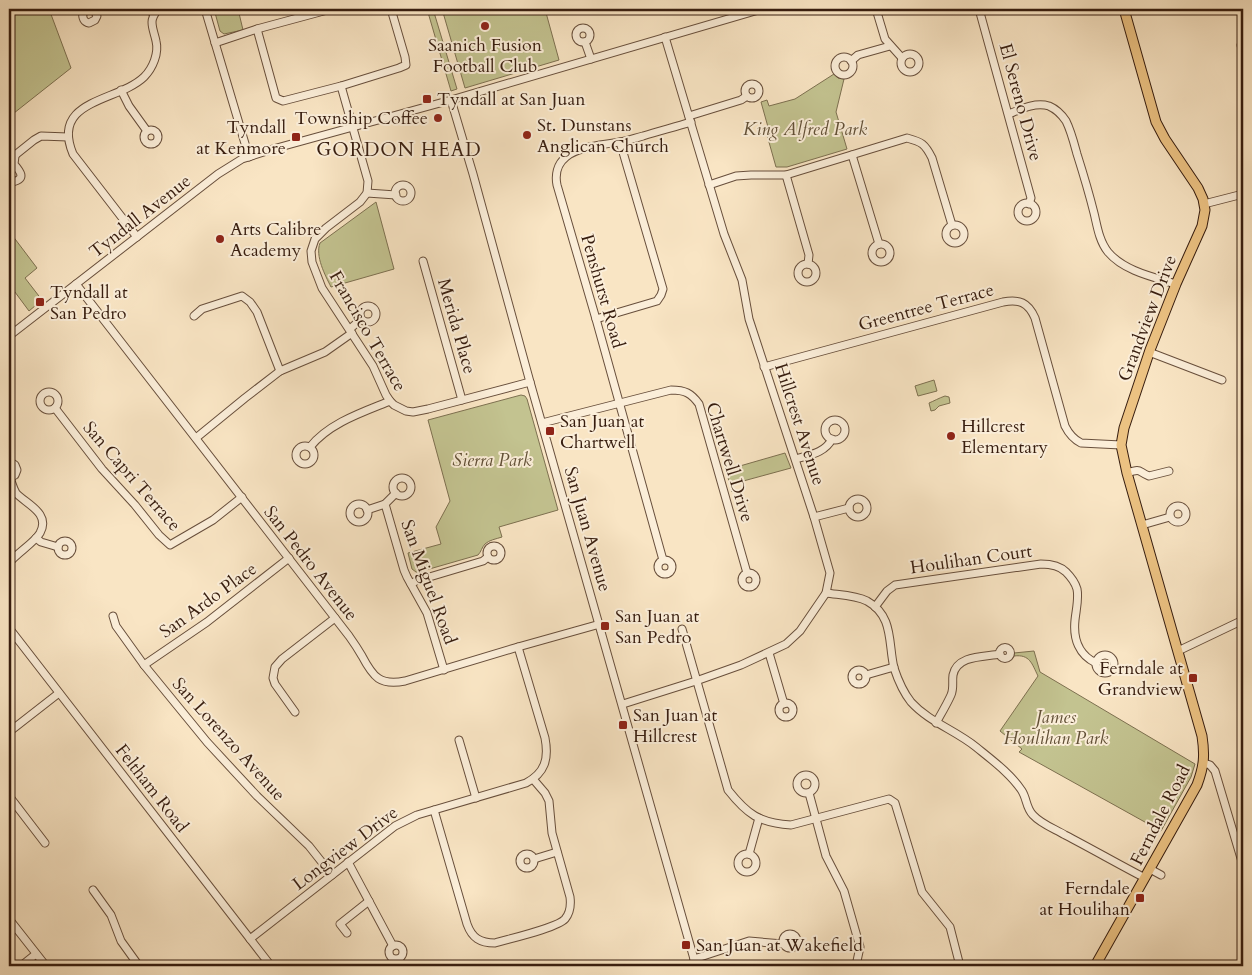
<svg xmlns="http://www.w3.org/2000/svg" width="1252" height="975" font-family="Cardo,serif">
  <rect width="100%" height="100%" fill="#f9e5c4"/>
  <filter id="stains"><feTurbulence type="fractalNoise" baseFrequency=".004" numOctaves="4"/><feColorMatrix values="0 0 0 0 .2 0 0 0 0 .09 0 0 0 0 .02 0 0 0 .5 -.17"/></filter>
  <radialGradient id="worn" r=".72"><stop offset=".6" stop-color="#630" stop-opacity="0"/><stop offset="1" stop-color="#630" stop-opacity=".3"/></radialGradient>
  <g fill="#c3c390" stroke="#7d7050">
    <polygon points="9,9 49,9 71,68 9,117"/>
    <polygon points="214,9 238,9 243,30 224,34 220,31"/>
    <polygon points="427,9 433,9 457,89 451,91"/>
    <polygon points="442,9 545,9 559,60 465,88"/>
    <polygon points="834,74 838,78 844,79 836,112 847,149 787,167 776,167 765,128 768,127 761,102 767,100 769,106 795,99"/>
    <path d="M376,202l18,67 -63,18c-6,-12 -16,-31 -11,-44z"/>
    <polygon points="9,231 37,268 25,278 42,300 29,311 9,284"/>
    <polygon points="934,380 937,391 918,396 915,386"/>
    <path d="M521,395l4,1 2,3 31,111 -59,17 3,10c-6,2 -13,3 -17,7 -3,3 -4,8 -7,11l-59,17h-3l-4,-3 -4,-16 33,-9 -5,-17 14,-26 -22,-81z"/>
    <path d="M945,396l4,1 1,6 -11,3 -4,4 -4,1 -2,-8c5,-2 10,-5 16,-7z"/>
    <polygon points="785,453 791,468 736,483 732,487 732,492 726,470"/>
    <path d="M1034,651l6,21 155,92 -4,13 -30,54 -142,-79 3,-3 -22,-18 38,-55c-6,-12 -8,-22 -24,-20v-3z"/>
  </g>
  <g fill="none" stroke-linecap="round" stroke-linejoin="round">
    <defs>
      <g id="minor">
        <path d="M89,9l-6,4c-1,5 1,9 6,10l6,-3 2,-4 -2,-4 -6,-3"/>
        <polyline points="148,9 154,14"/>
        <polyline points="205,9 249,157"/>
        <polyline points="876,9 885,39 902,58"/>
        <polyline points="979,9 1031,198 1029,204"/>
        <circle cx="583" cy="35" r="7"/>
        <polyline points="257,29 276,98 283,101 341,86 399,68 406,65 405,57 391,9"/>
        <polyline points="585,42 591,59"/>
        <polyline points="215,43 257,29 331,9"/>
        <polyline points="1241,45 1243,54"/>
        <circle cx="910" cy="63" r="9"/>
        <circle cx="844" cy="66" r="9"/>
        <polyline points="851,61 858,55 890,46"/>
        <circle cx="752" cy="91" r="7"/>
        <polyline points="341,86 368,181 367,193 360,202 326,228 315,239 311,251 312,262 322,288 373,366 386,395 390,401 394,405 406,411 413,412 428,409 530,382"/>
        <polyline points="121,90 129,106 147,131"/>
        <polyline points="451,100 473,174 530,382 696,966"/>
        <path d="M1009,114c12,-5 26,-12 40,-8 7,3 13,9 17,15 5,10 8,22 11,33 6,19 12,39 17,59 3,12 5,28 14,39 16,19 45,25 68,32"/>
        <polyline points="689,116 741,100 747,96"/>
        <circle cx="151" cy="137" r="7"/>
        <polyline points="852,155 879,244"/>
        <polyline points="9,160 34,140 41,136 68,137"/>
        <polyline points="786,175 809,255 808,264"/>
        <path d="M9,179l3,3c15,-3 8,-11 2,-18l1,-8"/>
        <path d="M709,185l27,-9 15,-1h35l121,-37c15,4 18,6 25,20l20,67"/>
        <circle cx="403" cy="193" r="8"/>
        <polyline points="367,193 396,195"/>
        <circle cx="1027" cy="212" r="9"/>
        <polyline points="1204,204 1243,194"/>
        <circle cx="955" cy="234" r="9"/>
        <path d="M137,237l-64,-83c-23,-55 45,-52 71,-77 9,-9 15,-24 12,-36 -1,-6 -4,-12 -4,-19 0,-5 3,-9 6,-13"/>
        <circle cx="881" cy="253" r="9"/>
        <polyline points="423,261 462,400"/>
        <circle cx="807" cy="273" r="9"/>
        <path d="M76,284l273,352c5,7 9,13 13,20 11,21 18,30 43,25l113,-34 82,-23"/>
        <circle cx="368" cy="314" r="8"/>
        <polyline points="194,316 202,309 242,296 250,302 257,312 280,371"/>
        <polyline points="596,319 657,301 661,295 663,289 620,142"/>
        <polyline points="350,329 361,319"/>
        <polyline points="9,336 218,174 242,159 273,149 451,100 762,9"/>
        <polyline points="1149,352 1222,380"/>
        <path d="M764,367l239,-65c16,-3 25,0 32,16l30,108c4,8 8,13 16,17l40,2"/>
        <circle cx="49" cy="401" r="9"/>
        <polyline points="55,408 102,469 135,505 159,535 170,545 213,520 242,497"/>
        <circle cx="835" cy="430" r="10"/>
        <path d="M542,423l129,-33c14,0 20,3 28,14l48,169"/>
        <polyline points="196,438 245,398 280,371 325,352 352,333"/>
        <polyline points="1243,445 1242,453 1243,460"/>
        <circle cx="305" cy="455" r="9"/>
        <path d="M310,447c19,-24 53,-35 80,-46"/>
        <path d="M796,459c13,-4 29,-6 36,-20"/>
        <polyline points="9,461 15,465 17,470 15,475 9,478"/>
        <path d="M1127,473c15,-5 10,-2 22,3l20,-5"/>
        <circle cx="402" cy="487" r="9"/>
        <circle cx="858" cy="508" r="9"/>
        <polyline points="385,504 404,570 407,577 427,613 444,670"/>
        <circle cx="359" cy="513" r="9"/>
        <circle cx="1178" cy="514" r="8"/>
        <polyline points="367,510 385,504 396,493"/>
        <polyline points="814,517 849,508"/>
        <polyline points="1142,525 1170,517"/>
        <polyline points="36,538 41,542 58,547"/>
        <circle cx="65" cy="548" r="7"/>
        <circle cx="494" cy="553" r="7"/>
        <path d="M663,560l-67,-241 -39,-134c-2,-10 0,-21 9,-28 11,-10 40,-13 54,-15 8,-1 15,-4 23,-6 16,-5 32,-9 48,-14"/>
        <circle cx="665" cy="567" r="7"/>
        <path d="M9,563c8,-10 25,-20 31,-30 11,-20 -14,-29 -24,-40 -3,-5 -4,-10 -6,-15"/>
        <circle cx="749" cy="580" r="7"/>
        <polyline points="411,584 416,581 483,561 488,557"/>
        <path d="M826,593c13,2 29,2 41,8 27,15 21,42 27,67 4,12 9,24 17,34 18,20 44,28 65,45 16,13 35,27 46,44 5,8 4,17 11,24 8,9 22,14 32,20 27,14 53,29 80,43"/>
        <path d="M875,607l12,-16 8,-6 146,-21c9,0 18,1 25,8 5,5 9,10 11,17 2,10 -1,21 -2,31 -2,19 4,35 21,43"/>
        <polyline points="113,616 116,626 144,665 207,742 257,796 309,846 332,875"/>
        <polyline points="9,628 271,966"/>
        <path d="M682,629l46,161c19,24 31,33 63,35l98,-26 6,4 27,89 28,35 10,39"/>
        <circle cx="1005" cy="653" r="5.5"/>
        <polyline points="1178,651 1243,620"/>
        <polyline points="769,653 784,704"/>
        <circle cx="1105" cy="664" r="9"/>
        <polyline points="144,665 207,622 289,558"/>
        <circle cx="859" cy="677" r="7"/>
        <polyline points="866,675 894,667"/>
        <circle cx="786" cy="710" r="7"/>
        <polyline points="623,704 696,681 741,665 786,644 800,631 826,593 830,573 814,517 749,319 742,280 724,234 665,37"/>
        <polyline points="295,712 275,684 273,678 275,667 282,659 335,618"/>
        <path d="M936,723c5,-9 11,-19 15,-28 3,-7 1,-13 2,-20 4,-20 31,-18 47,-21"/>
        <polyline points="9,732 59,693"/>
        <polyline points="459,740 476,798"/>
        <polyline points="1204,763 1210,765 1215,771 1243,865"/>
        <circle cx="806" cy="784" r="9"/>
        <polyline points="809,793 826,856 844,891 860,947 857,961"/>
        <polyline points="9,796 45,843"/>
        <path d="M434,810l33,114c5,14 13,19 28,19 13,-4 62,-15 70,-24 5,-6 6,-14 5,-22l-18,-64 -3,-32 -4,-8 -12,-14"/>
        <polyline points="749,854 759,818"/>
        <circle cx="747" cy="863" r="9"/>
        <circle cx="527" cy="861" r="7"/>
        <polyline points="534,859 557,852"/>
        <polyline points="348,862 393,946"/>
        <polyline points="1150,869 1161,875"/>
        <polyline points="93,890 111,915 121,941 139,966"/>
        <polyline points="9,919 46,966"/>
        <polyline points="347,933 340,924 369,901"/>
        <circle cx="790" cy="941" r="7"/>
        <path d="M250,939l145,-113 22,-11 109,-32c19,-10 23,-24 19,-45l-27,-91"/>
        <circle cx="396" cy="952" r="7"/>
        <polyline points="694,959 749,941 783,944"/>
        <polyline points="21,966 36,954"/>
      </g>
      <path id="major" d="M1095,966l102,-181c7,-19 8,-29 5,-49l-75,-263 -6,-28 3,-17 26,-78 26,-66 26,-58 3,-16 -2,-11 -5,-11 -33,-49 -9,-17 -32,-113"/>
    </defs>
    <use href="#minor" stroke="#684f3c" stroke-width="9"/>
    <use href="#major" stroke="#371d0f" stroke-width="11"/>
    <use href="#minor" stroke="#fbeed9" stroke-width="7"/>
    <use href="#major" stroke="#ecc282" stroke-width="9"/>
  </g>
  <g fill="#8f2418" stroke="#fbeed9" stroke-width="2">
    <circle cx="485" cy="26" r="5"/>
    <rect x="422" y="94" width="10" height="10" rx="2.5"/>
    <circle cx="438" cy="118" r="5"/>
    <circle cx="527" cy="135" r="5"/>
    <rect x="291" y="132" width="10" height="10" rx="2.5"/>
    <circle cx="220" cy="239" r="5"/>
    <rect x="35" y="297" width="10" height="10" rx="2.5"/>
    <rect x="545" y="426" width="10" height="10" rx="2.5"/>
    <circle cx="951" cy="436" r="5"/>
    <rect x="600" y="621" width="10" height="10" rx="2.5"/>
    <rect x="1188" y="673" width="10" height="10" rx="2.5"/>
    <rect x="618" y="720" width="10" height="10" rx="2.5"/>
    <rect x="1135" y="893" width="10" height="10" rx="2.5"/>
    <rect x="681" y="940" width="10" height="10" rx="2.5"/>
  </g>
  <g text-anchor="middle" stroke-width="4" stroke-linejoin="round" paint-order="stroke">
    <g font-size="18" fill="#371d0f" stroke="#fbeed9" text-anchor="start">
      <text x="485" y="51" text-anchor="middle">Saanich Fusion<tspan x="485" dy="21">Football Club</tspan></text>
      <text x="437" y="105">Tyndall at San Juan</text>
      <text x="428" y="124" text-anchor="end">Township Coffee</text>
      <text x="537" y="131">St. Dunstans<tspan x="537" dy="21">Anglican Church</tspan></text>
      <text x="286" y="133" text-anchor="end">Tyndall<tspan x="286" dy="21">at Kenmore</tspan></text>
      <text x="230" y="235">Arts Calibre<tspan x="230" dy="21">Academy</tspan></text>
      <text x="50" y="298">Tyndall at<tspan x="50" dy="21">San Pedro</tspan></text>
      <text x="560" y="427">San Juan at<tspan x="560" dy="21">Chartwell</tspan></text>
      <text x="961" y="432">Hillcrest<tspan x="961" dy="21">Elementary</tspan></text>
      <text x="615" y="622">San Juan at<tspan x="615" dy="21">San Pedro</tspan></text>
      <text x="1183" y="674" text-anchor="end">Ferndale at<tspan x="1183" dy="21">Grandview</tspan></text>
      <text x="633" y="721">San Juan at<tspan x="633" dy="21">Hillcrest</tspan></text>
      <text x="1130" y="894" text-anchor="end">Ferndale<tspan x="1130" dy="21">at Houlihan</tspan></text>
      <text x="696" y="951">San Juan at Wakefield</text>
    </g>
    <g font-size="18" fill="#371d0f" stroke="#fbeed9">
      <text transform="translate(1021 102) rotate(75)" y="6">El Sereno Drive</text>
      <text transform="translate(140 216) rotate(-38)" y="6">Tyndall Avenue</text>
      <text transform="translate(603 291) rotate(74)" y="6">Penshurst Road</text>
      <text transform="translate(926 307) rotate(-15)" y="6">Greentree Terrace</text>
      <text transform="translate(1147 318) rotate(-69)" y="6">Grandview Drive</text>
      <text transform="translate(457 326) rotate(74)" y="6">Merida Place</text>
      <text transform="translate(368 331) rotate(60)" y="6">Francisco Terrace</text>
      <text transform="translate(800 424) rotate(72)" y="6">Hillcrest Avenue</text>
      <text transform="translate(730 462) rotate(73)" y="6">Chartwell Drive</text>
      <text transform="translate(132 476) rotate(49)" y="6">San Capri Terrace</text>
      <text transform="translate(588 529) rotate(74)" y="6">San Juan Avenue</text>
      <text transform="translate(971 559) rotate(-8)" y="6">Houlihan Court</text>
      <text transform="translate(311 563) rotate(52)" y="6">San Pedro Avenue</text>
      <text transform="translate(429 582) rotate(70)" y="6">San Miguel Road</text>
      <text transform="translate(208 600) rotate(-36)" y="6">San Ardo Place</text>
      <text transform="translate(229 739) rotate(48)" y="6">San Lorenzo Avenue</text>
      <text transform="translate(152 788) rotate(52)" y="6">Feltham Road</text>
      <text transform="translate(1160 815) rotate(-63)" y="6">Ferndale Road</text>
      <text transform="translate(345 848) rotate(-37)" y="6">Longview Drive</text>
    </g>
    <g font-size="18" font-style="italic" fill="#614f36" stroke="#fbeed9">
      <text x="805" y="135">King Alfred Park</text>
      <text x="492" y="466">Sierra Park</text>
      <text x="1056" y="723">James<tspan x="1056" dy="21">Houlihan Park</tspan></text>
    </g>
    <g font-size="19" letter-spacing="1" fill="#371d0f" stroke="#fbeed9">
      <text x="399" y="156">GORDON HEAD</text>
    </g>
  </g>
  <rect width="1252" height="975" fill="none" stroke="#f9e5c4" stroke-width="30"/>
  <rect x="10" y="10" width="1232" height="955" fill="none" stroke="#371d0f" stroke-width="2.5"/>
  <rect x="15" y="15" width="1222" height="945" fill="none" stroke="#371d0f"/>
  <rect width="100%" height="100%" filter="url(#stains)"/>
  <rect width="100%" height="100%" fill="url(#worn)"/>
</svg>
